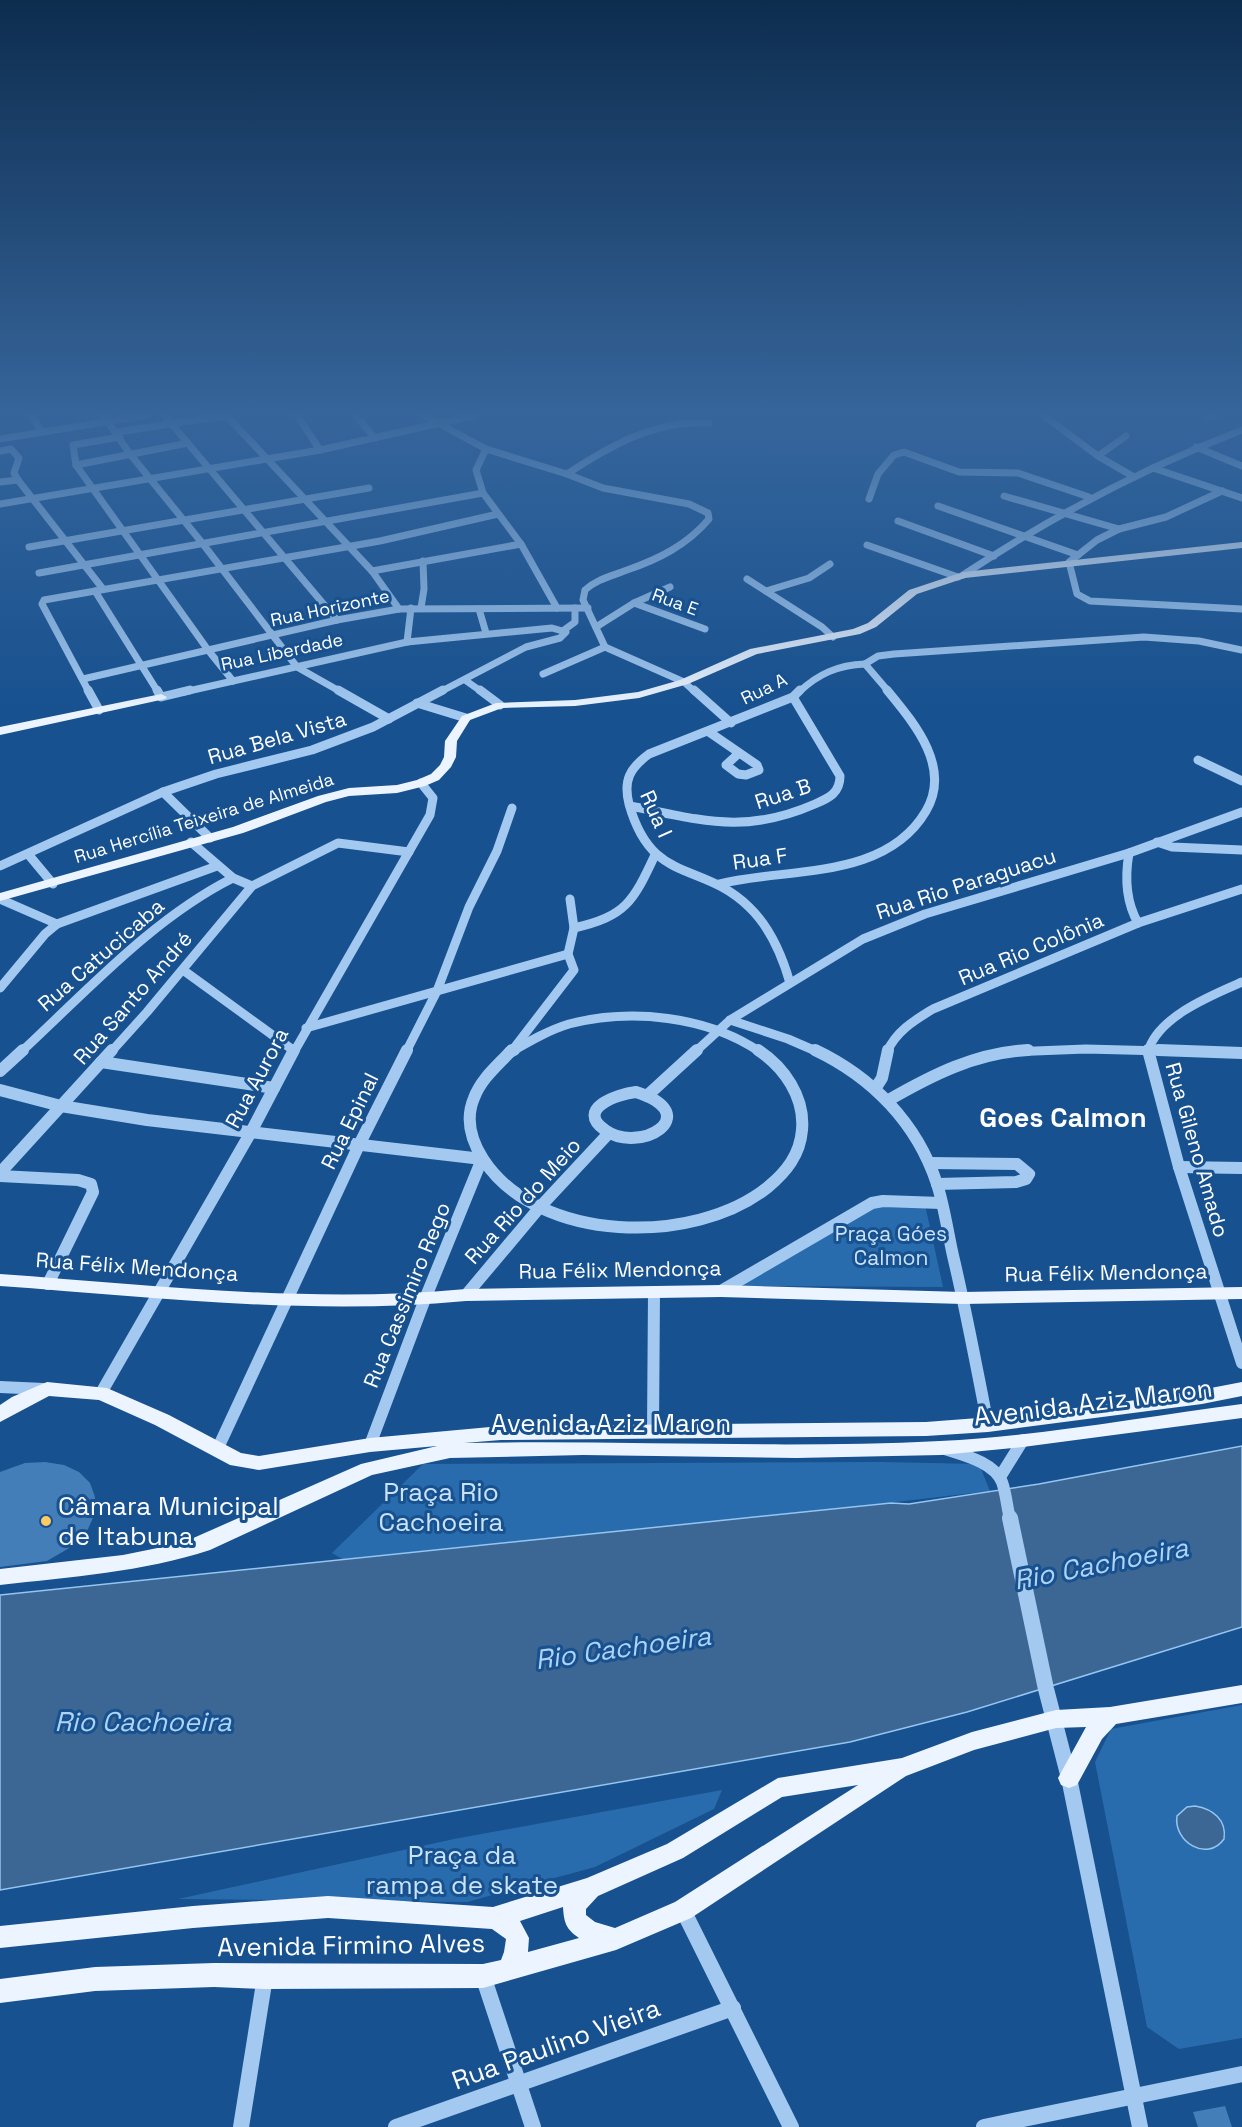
<svg xmlns="http://www.w3.org/2000/svg" width="1242" height="2127" font-family="'Space Grotesk',sans-serif">
  <rect width="100%" height="100%" fill="#17518f"/>
  <g fill="#296cae">
    <polygon points="924,1200 943,1287 740,1286 886,1201"/>
    <polygon points="881,1462 979,1464 990,1491 741,1520 344,1560 332,1553 423,1464"/>
    <polygon points="1242,1705 1242,2038 1179,2049 1147,2027 1095,1762 1111,1729"/>
    <polygon points="722,1790 714,1809 595,1867 467,1902 178,1899 454,1839"/>
  </g>
  <g fill="#3c6693" stroke="#95c5f2" stroke-width="1.5">
    <polygon points="1242,1446 1242,1627 967,1712 850,1742 0,1890 0,1595 891,1503 909,1504 1039,1484"/>
    <path d="M1195,1806c18,3 32,14 29,33 -17,24 -51,2 -47,-23l10,-9z"/>
  </g>
  <g fill="#447eb9">
    <polygon points="45,1462 64,1465 79,1472 90,1483 95,1497 95,1513 88,1529 76,1544 47,1561 0,1567 0,1472 25,1463"/>
    <polygon points="1225,2106 1232,2127 1198,2127 1193,2112"/>
  </g>
  <g fill="none" stroke-linecap="round" stroke-linejoin="round">
    <g stroke="#a3c9f0" stroke-width="7">
      <polyline points="31,415 42,432"/>
      <polyline points="103,415 130,454 203,544 297,667 341,692"/>
      <polyline points="164,415 337,620"/>
      <polyline points="226,415 372,571 399,609"/>
      <polyline points="297,415 320,450"/>
      <polyline points="355,415 375,438"/>
      <path d="M423,415l63,34 81,25 36,14 86,16 19,9 1,6c-22,26 -50,40 -82,51 -15,6 -30,9 -42,20l-2,10 22,47 79,35 11,10"/>
      <polyline points="1043,415 1098,456 1134,477"/>
      <polyline points="1209,417 1215,415"/>
      <polyline points="117,432 229,415"/>
      <polyline points="120,437 73,445 76,465 208,650 233,681"/>
      <polyline points="0,439 147,415"/>
      <polyline points="1196,447 1242,466"/>
      <polyline points="486,449 476,470 483,493 521,544 557,608"/>
      <polyline points="0,451 11,449 19,458 14,473 18,480 103,589"/>
      <polyline points="1098,456 1126,436"/>
      <polyline points="76,465 188,443"/>
      <polyline points="1153,468 1242,498"/>
      <path d="M567,474c44,-29 88,-54 142,-51"/>
      <polyline points="0,482 18,480"/>
      <polyline points="1004,496 1119,529"/>
      <polyline points="869,499 878,474 894,455 904,452 959,472 1018,473 1089,497"/>
      <polyline points="0,504 320,450 476,415"/>
      <polyline points="938,506 1078,555 1069,562 1077,594 1090,601 1242,609"/>
      <polyline points="898,521 994,556"/>
      <polyline points="867,545 958,577"/>
      <polyline points="29,547 369,488"/>
      <polyline points="1078,555 1097,540 1119,529 1166,517 1222,491"/>
      <polyline points="372,571 521,544"/>
      <polyline points="39,573 483,493"/>
      <path d="M963,575c88,-58 180,-107 279,-145"/>
      <polyline points="747,579 822,627 833,637"/>
      <polyline points="95,591 158,692"/>
      <polyline points="766,591 809,578 830,564"/>
      <polyline points="634,603 705,629"/>
      <polyline points="421,608 424,589 423,561"/>
      <polyline points="479,609 486,633"/>
      <polyline points="596,627 634,603 670,587"/>
      <polyline points="564,630 575,622 575,608"/>
      <polyline points="407,642 411,608"/>
      <polyline points="865,664 878,656 894,654 1144,637 1199,641 1242,650"/>
      <polyline points="865,664 889,692"/>
      <polyline points="543,674 605,647"/>
      <polyline points="83,679 337,620 399,609 588,608"/>
      <polyline points="465,680 482,692"/>
      <polyline points="89,692 42,604 44,600 380,541 498,514"/>
      <polyline points="184,692 407,642 552,628 566,632 560,638 526,647 440,692"/>
      <path d="M799,692c19,-18 39,-27 66,-28"/>
    </g>
    <g stroke="#a3c9f0" stroke-width="9">
      <polyline points="88,690 99,710"/>
      <polyline points="157,690 161,697 190,690"/>
      <polyline points="338,690 389,719"/>
      <polyline points="480,690 500,705"/>
      <polyline points="694,690 731,723"/>
      <polyline points="417,703 466,718"/>
      <polyline points="709,732 757,765 759,770 746,775 738,774 726,765 738,754"/>
      <polyline points="1198,760 1242,781"/>
      <polyline points="163,792 210,838"/>
      <path d="M630,806c72,14 114,29 185,-2 14,-6 25,-11 25,-28l-47,-79"/>
      <polyline points="191,842 233,878 252,886"/>
      <polyline points="1157,842 1172,847 1242,850"/>
      <path d="M1129,853c-4,23 -3,49 9,70"/>
      <polyline points="28,854 53,884"/>
      <polyline points="0,866 163,792 216,774 312,750 373,727 443,690"/>
      <path d="M719,884c68,-17 166,-3 207,-73 26,-44 -12,-88 -39,-121"/>
      <polyline points="0,899 57,924"/>
      <path d="M574,928c52,-12 59,-26 81,-73"/>
      <polyline points="183,970 293,1050"/>
      <path d="M790,983c-8,-28 -20,-56 -41,-76 -48,-47 -97,-21 -120,-103 -6,-24 1,-36 20,-50l144,-57 7,-7"/>
      <polyline points="0,988 45,934 57,924 217,866"/>
      <polyline points="730,1020 788,1039 818,1052"/>
      <polyline points="306,1028 568,954"/>
      <path d="M21,1052c66,-61 132,-134 212,-174"/>
      <polyline points="111,1052 147,1012 252,886 338,843 409,852"/>
      <polyline points="294,1052 430,815 433,798 421,783"/>
      <polyline points="406,1052 437,991 469,907 497,851 512,808"/>
      <polyline points="511,1052 574,970 568,954 574,928 570,899"/>
      <path d="M511,1052c19,-11 38,-22 58,-28 62,-16 138,-8 191,28"/>
      <polyline points="695,1052 730,1020 863,939 925,914 1129,853 1242,812"/>
      <path d="M887,1052c9,-21 28,-32 46,-43l205,-86 104,-34"/>
      <polyline points="1007,1052 1086,1049 1201,1052"/>
      <path d="M1148,1052c9,-35 64,-57 94,-70"/>
    </g>
    <g stroke="#a3c9f0" stroke-width="12">
      <path d="M815,1050c57,27 102,73 122,134 8,25 11,51 17,76 13,55 23,110 34,165"/>
      <polyline points="1148,1050 1179,1167 1242,1363"/>
      <polyline points="1158,1050 1242,1053"/>
      <path d="M510,1052c-13,14 -29,27 -36,46 -9,21 -3,42 9,61 55,85 212,87 285,28 18,-15 32,-32 34,-57 3,-33 -18,-63 -44,-80"/>
      <polyline points="510,1052 512,1050"/>
      <polyline points="510,1052 514,1050"/>
      <polyline points="101,1062 274,1088"/>
      <polyline points="0,1071 23,1050"/>
      <polyline points="875,1089 882,1078 888,1050"/>
      <polyline points="0,1090 61,1106 147,1120 482,1159"/>
      <path d="M636,1092c71,23 3,63 -31,38 -30,-21 12,-36 31,-38z"/>
      <polyline points="649,1094 697,1050"/>
      <path d="M887,1101c45,-26 88,-48 141,-51"/>
      <polyline points="929,1163 1017,1164 1029,1174 1026,1179 1016,1182 937,1184"/>
      <polyline points="1179,1167 1242,1168"/>
      <polyline points="0,1173 112,1050"/>
      <polyline points="0,1176 78,1180 91,1184 93,1192 48,1284"/>
      <polyline points="721,1291 872,1203 883,1201 941,1203"/>
      <polyline points="466,1295 540,1207 609,1133"/>
      <polyline points="0,1387 44,1389"/>
      <polyline points="101,1393 251,1132 294,1050"/>
      <polyline points="653,1430 654,1292"/>
      <polyline points="370,1445 425,1299 482,1159"/>
      <path d="M945,1449c18,6 49,13 57,33 4,11 5,25 8,37"/>
      <polyline points="217,1450 359,1145 407,1050"/>
      <polyline points="1000,1477 1023,1440"/>
    </g>
    <g stroke="#a3c9f0" stroke-width="16">
      <polyline points="1010,1518 1046,1689 1069,1778 1140,2127"/>
      <polyline points="683,1910 791,2127"/>
      <polyline points="483,1976 533,2127"/>
      <polyline points="241,2127 265,1977"/>
      <polyline points="396,2127 733,2008"/>
      <polyline points="984,2127 1242,2074"/>
    </g>
    <g fill="#ecf4ff" fill-rule="evenodd">
      <polygon points="1242,542 1242,548 965,578 917,594 876,627 860,634 757,654 688,684 639,698 575,706 502,708 470,720 457,741 456,757 451,767 439,780 425,786 397,793 349,796 326,802 243,833 0,901 0,893 233,827 318,796 349,788 397,785 417,780 431,774 440,765 444,757 445,741 462,716 496,703 575,700 638,692 680,680 750,649 853,629 868,623 909,590 963,572"/>
      <polygon points="161,694 167,697 165,699 0,735 0,727"/>
      <path d="M0,1274c154,11 311,30 466,15l255,-4 242,7 279,-5v12l-279,5 -242,-7 -255,4c-155,15 -312,-4 -466,-15z"/>
      <path d="M47,1382l60,6 62,27 72,38 18,3 111,-18 131,-12 425,-4c103,-7 215,-20 316,-40v14l-40,8 -214,28 -62,4 -425,4 -37,3c159,-3 318,6 476,-2 101,-5 202,-24 302,-37v14l-219,29 -82,8 -145,3 -213,-3 -133,3 -78,17 -162,75c-68,22 -139,27 -210,35v-16l123,-14 59,-12 179,-79 76,-18 -67,6 -111,18 -29,-5 -75,-40 -56,-25 -50,-4 -49,26v-17l12,-8z"/>
      <path d="M1242,1685v18l-126,21 -14,15 -25,46 -8,3 -8,-3 -3,-7 28,-51 -30,1 -82,22 -68,26 -215,142 -75,32 -133,38 -218,1 -51,-2 -119,4 -95,12v-24l95,-12 119,-4 269,1 18,-4 3,-8 2,-13 -14,-10 -164,-11 -135,10 -193,20v-22l193,-20 135,-10 165,11 94,-29 80,-34 111,-66 124,-20 70,-26 84,-22 54,-3zM858,1785l-183,117 -60,26 -20,-6 -9,-7v-6l12,-13 85,-38 99,-61zM563,1907c1,16 3,22 16,31l-51,14 1,-14 -9,-17z"/>
    </g>
  </g>
  <linearGradient id="sky" x2="0" y2="1"><stop stop-color="#0d2d4f"/><stop offset="0.58" stop-color="#36659b"/><stop offset="1" stop-color="#36659b" stop-opacity="0"/></linearGradient>
  <rect width="1242" height="713" fill="url(#sky)"/>
  <circle fill="#ffca62" stroke="#17518f" stroke-width="2" cx="46" cy="1521" r="6"/>
  <g text-anchor="middle" stroke-width="6" stroke-linejoin="round" paint-order="stroke">
    <g font-size="18" fill="#fff" stroke="#17518f">
      <text transform="translate(675 602) rotate(20)" y="6">Rua E</text>
      <text transform="translate(330 608) rotate(-12)" y="6">Rua Horizonte</text>
      <text transform="translate(282 652) rotate(-12)" y="6">Rua Liberdade</text>
      <text transform="translate(764 689) rotate(-26)" y="6">Rua A</text>
      <text transform="translate(204 818) rotate(-17)" y="6">Rua Hercília Teixeira de Almeida</text>
    </g>
    <g font-size="21" fill="#fff" stroke="#17518f">
      <text transform="translate(277 738) rotate(-16)" y="7">Rua Bela Vista</text>
      <text transform="translate(783 794) rotate(-18)" y="7">Rua B</text>
      <text transform="translate(656 814) rotate(66)" y="7">Rua I</text>
      <text transform="translate(760 859) rotate(-8)" y="7">Rua F</text>
      <text transform="translate(966 884) rotate(-18)" y="7">Rua Rio Paraguacu</text>
      <text transform="translate(1031 949) rotate(-23)" y="7">Rua Rio Colônia</text>
      <text transform="translate(101 955) rotate(-41)" y="7">Rua Catucicaba</text>
      <text transform="translate(133 998) rotate(-49)" y="7">Rua Santo André</text>
      <text transform="translate(257 1078) rotate(-62)" y="7">Rua Aurora</text>
      <text transform="translate(350 1121) rotate(-64)" y="7">Rua Epinal</text>
      <text transform="translate(1197 1150) rotate(74)" y="7">Rua Gileno Amado</text>
      <text transform="translate(523 1201) rotate(-48)" y="7">Rua Rio do Meio</text>
      <text transform="translate(137 1267) rotate(4)" y="7">Rua Félix Mendonça</text>
      <text transform="translate(620 1270) rotate(-1)" y="7">Rua Félix Mendonça</text>
      <text transform="translate(1106 1273) rotate(-1)" y="7">Rua Félix Mendonça</text>
      <text transform="translate(407 1295) rotate(-68)" y="7">Rua Cassimiro Rego</text>
    </g>
    <g font-size="21" fill="#cae3fb" stroke="#17518f">
      <text x="891" y="1241">Praça Góes<tspan x="891" dy="24">Calmon</tspan></text>
    </g>
    <g font-size="26" fill="#fff" stroke="#17518f">
      <text transform="translate(1093 1402) rotate(-7)" y="9">Avenida Aziz Maron</text>
      <text x="611" y="1432">Avenida Aziz Maron</text>
      <text transform="translate(351 1945) rotate(-1)" y="9">Avenida Firmino Alves</text>
      <text transform="translate(556 2044) rotate(-20)" y="9">Rua Paulino Vieira</text>
    </g>
    <g font-size="26" fill="#cae3fb" stroke="#17518f">
      <text x="441" y="1501">Praça Rio<tspan x="441" dy="30">Cachoeira</tspan></text>
      <text x="462" y="1864">Praça da<tspan x="462" dy="30">rampa de skate</tspan></text>
    </g>
    <g font-size="26" fill="#fff" stroke="#17518f" text-anchor="start">
      <text x="58" y="1515">Câmara Municipal<tspan x="58" dy="30">de Itabuna</tspan></text>
    </g>
    <g font-size="27" font-weight="bold" fill="#fff" stroke="#17518f">
      <text x="1063" y="1127">Goes Calmon</text>
    </g>
    <g font-size="27" font-style="italic" fill="#afd3f7" stroke="#17518f">
      <text transform="translate(1101 1564) rotate(-11)" y="9">Rio Cachoeira</text>
      <text transform="translate(623 1648) rotate(-8)" y="9">Rio Cachoeira</text>
      <text x="143" y="1731">Rio Cachoeira</text>
    </g>
  </g>
</svg>
